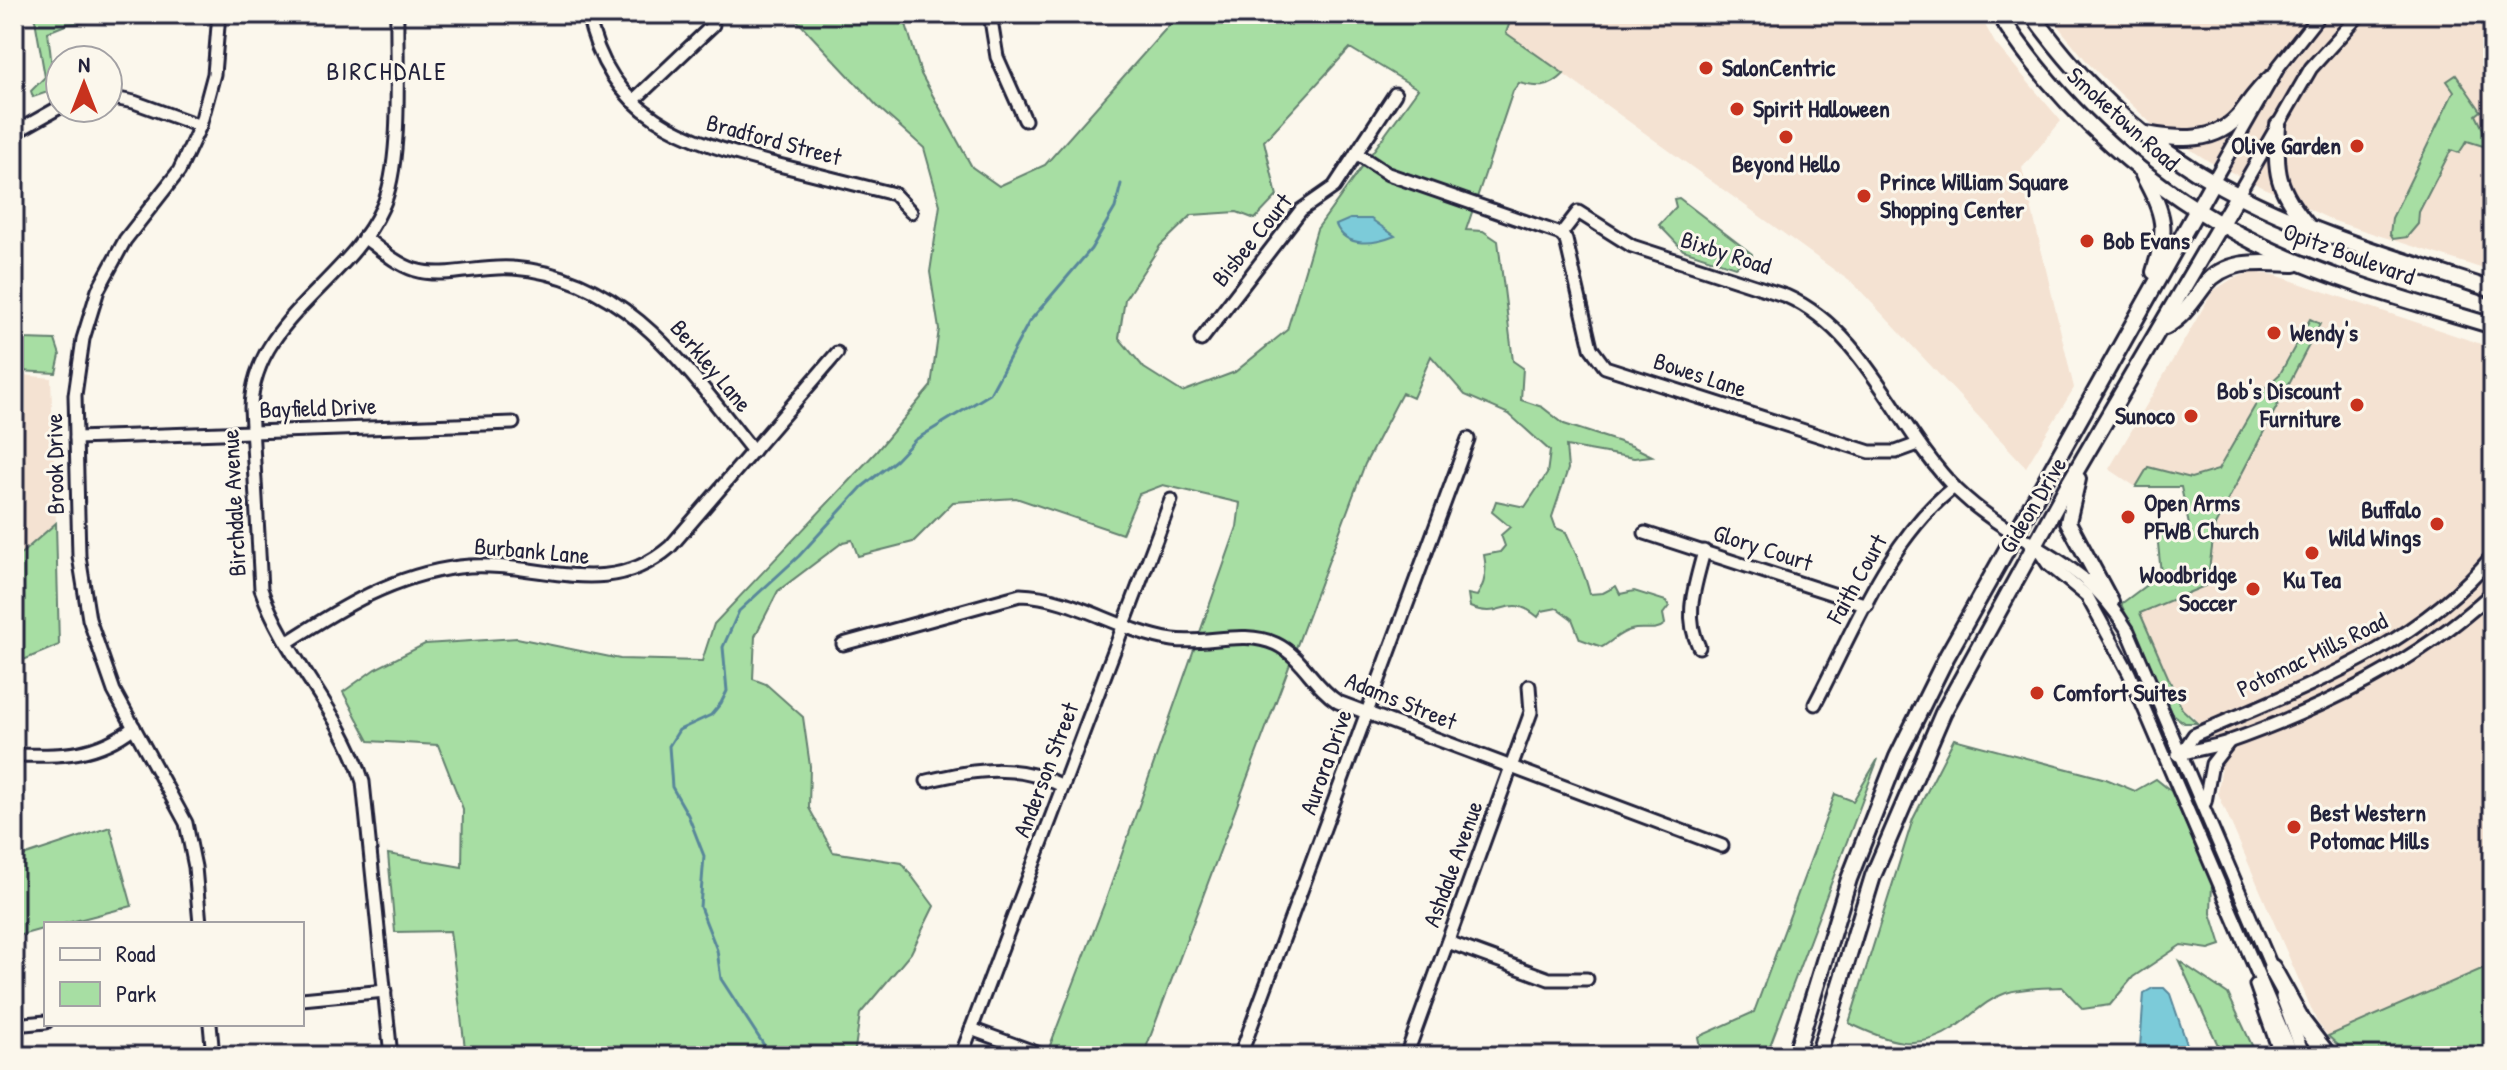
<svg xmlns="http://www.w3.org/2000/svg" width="2507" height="1070" font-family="'Patrick Hand',sans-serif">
  <rect width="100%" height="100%" fill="#fbf7ec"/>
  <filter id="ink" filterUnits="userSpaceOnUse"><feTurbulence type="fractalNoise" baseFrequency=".0125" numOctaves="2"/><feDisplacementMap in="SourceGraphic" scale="16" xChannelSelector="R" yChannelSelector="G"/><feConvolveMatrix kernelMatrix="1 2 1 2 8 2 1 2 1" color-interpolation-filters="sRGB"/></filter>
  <g filter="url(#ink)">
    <g fill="#f4e2d2">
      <polygon points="1513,14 1979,14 1995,43 2061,121 2022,168 2074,388 2026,467 1855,285 1505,32"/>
      <polygon points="2048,14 2493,14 2493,272 2334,221 2210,162 2154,126 2089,64"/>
      <polygon points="2252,272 2275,275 2493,348 2493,964 2328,1036 2317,1022 2218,793 2221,771 2193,716 2182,710 2140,613 2207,585 2216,512 2181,487 2136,487 2109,469 2213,291 2232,279"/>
      <polygon points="14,374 51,378 56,523 14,560"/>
    </g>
    <g fill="#a7dea3" stroke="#64806f" stroke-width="2" fill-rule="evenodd">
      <polygon points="34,14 90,14 99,17 99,21 68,24 48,32 54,84 48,92 33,97 31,91 45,77"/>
      <path d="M791,14h112l18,60 51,93 27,19 46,-21 134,-151h334l-7,19 58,41c-15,15 -25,14 -45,9l-6,8 -47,139 17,1 15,10 15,120 10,7 -2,32 21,7 22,17 68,22 20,10 -18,2 -68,-12 2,23 -16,48 4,11 10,4c10,22 18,39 24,62l13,-1 13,-7 4,8 14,-3 32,10 3,5 -6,8 2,10c-10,9 -22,2 -34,6 -13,3 -19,12 -29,17l-22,-8 -8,-20 -15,-11 -15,3 -4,6c-31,-26 -34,4 -68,-10l-2,-13 9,2c8,-12 10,-27 7,-41l16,-3 5,-6 -4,-11 9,-8 -18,-15 4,-11 29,6 22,-33 3,-23 -41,-37 -44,-19 -34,-39 -18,42 -11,-5 -37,71 -222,592h-97l59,-154 132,-375 3,-24 -77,-18 -24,9 -17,40 -106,-36 -63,4 -40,40 -55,14 -6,-16 -9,2 -65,49 -23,45 -2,43 13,5 37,33 7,49 -1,42 24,44 69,11 32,43 -23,47 -51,61 -6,42h-388l-16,-125 -55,1 -7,-78 74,13 1,-58 -25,-64 -69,-4 -26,-49 32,-23 50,-25 92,-6 103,21 82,2 12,-37 162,-172 55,-66 8,-57 -9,-57 10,-67 -16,-57 -45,-40zM1350,48l68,41 -101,140 -30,101 -52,42 -53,20 -38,-24 -25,-30 6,-39 35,-53 32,-31 45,-3 18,7 22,-23 -13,-55z"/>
      <polygon points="2456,75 2481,111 2476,115 2493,149 2467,141 2459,153 2451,150 2419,212 2418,224 2407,237 2393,239 2390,234 2392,218 2454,91 2447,81"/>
      <polygon points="1679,198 1752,254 1752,257 1735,267 1683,250 1659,225 1676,207 1674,199"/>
      <polygon points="2310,319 2320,324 2215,525 2207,585 2140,613 2182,709 2197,723 2184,723 2171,713 2121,604 2161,574 2157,533 2189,525 2181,487 2136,487 2148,467 2191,478 2218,470 2266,387 2280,374"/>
      <polygon points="18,325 24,328 24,339 55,340 60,355 56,373 19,371 14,394 14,327"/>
      <polygon points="56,523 59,645 14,664 14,560"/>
      <path d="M1954,739l152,40 29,12 21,-12 15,12 41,91 -1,31 10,32 -12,4 -28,-4 -48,32 -23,28 -27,4 -21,-22c-17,1 -39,0 -56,6 -21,7 -34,23 -52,35 -37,25 -68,13 -105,-5l64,-204z"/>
      <polygon points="1878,759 1766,1056 1702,1056 1698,1037 1754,1012 1835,794 1853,801"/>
      <polygon points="110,827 132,906 63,924 46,924 46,928 14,937 14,859"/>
      <polygon points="2179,961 2228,994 2257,1056 2223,1056"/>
      <polygon points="2493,964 2493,1056 2350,1056 2328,1036"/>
    </g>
    <g fill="#7ccbd9" stroke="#58879a" stroke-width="2">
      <path d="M1350,219h21l24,17c-20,8 -49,13 -59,-11z"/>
      <polygon points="2153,988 2164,988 2170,994 2191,1056 2146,1056 2140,1047 2144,993"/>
    </g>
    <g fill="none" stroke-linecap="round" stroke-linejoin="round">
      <polyline stroke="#58879a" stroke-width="3" points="771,1056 721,979 717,950 700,907 704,856 688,815 672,787 669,746 679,730 711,715 721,703 727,691 723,647 739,611 799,556 862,487 896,460 915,440 990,394 1029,322 1091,249 1115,208 1121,184"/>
      <defs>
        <g id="minor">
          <path d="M588,14c21,103 97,127 187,150 40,10 79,20 119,30l17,18"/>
          <polyline points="990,14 997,57 1025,120"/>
          <polyline points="108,97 134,102 200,126"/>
          <polyline points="633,101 713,25"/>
          <polyline points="14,133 60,107"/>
          <polyline points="1356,153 1388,174 1561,234"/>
          <polyline points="2212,183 2279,66 2320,14"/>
          <polyline points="2237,196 2311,68 2360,14"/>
          <path d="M1561,234l17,-22 54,34 154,50c80,35 112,136 171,194 60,58 124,63 171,141l146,342"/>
          <polyline points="1561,234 1566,240 1591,348 1605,367 1870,452 1896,452 1918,444"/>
          <path d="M364,237c16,12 32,27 51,33 31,9 66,-5 98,-2 114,8 175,102 240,183"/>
          <polyline points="1201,340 1301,210 1334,187 1395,94"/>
          <polyline points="76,438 513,423"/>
          <polyline points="1645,533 1867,605"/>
          <polyline points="2035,545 2048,564 2087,596 2129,673 2293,1056"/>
          <path d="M288,642c54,-35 106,-67 171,-75 77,-9 145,37 211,-20l167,-194"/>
          <path d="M843,644l177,-49c53,1 100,37 153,45 34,5 70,-11 103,4 27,13 37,42 62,58l384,144"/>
          <path d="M1699,647c-16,-32 -3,-63 5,-96"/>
          <path d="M1815,704c39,-74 72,-164 139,-217"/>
          <path d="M2182,753l12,-18c109,-48 221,-86 299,-180"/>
          <path d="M14,755c46,1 82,2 120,-28"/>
          <path d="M2178,755c15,-6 32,-7 47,-12 99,-35 191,-80 268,-151"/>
          <path d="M927,781c48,-12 91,-18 136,5"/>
          <polyline points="2205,802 2212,764 2229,742"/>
          <polyline points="200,924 195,867 186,823 114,691 89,619 79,556 75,395 83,339 98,290 125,240 179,171 200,126 214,74 219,14"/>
          <polyline points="1448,942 1549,979 1587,979"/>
          <polyline points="2256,985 2281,1056"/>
          <polyline points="2282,997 2304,1056"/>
          <polyline points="302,999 385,991"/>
          <polyline points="210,1024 213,1056"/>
          <polyline points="14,1025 46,1022"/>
          <polyline points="971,1029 1045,1056"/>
          <path d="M391,1056l-28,-274c-21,-70 -78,-124 -102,-193l-10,-181c2,-88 97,-125 131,-200 21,-44 14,-143 15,-194"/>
          <polyline points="961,1056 1171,500"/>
          <polyline points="1240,1056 1468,439"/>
          <polyline points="1406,1056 1531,712 1529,686"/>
        </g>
        <g id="major">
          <path d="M1999,14c62,97 153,177 257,229 75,37 158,59 237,83"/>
          <path d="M2032,14c127,177 265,212 461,276"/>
          <path d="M2278,125c-3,48 -2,63 30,101"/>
          <path d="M2140,133c37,6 76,13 102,-21 9,-12 17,-24 29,-34"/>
          <path d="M2143,175c22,41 25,53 11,97"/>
          <path d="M2165,327c19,-11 27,-25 40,-42 22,-28 59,-22 90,-21"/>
          <polyline points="2078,479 2068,522 2111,602"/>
          <polyline points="1795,1056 1849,879 1897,757 1947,656 2212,183"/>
          <polyline points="1818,1056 1873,876 1943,713 2065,490 2237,196"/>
        </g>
        <polyline id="highway" points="2272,968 2302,1022 2328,1056"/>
      </defs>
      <use href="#minor" stroke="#22223b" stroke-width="17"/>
      <use href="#major" stroke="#22223b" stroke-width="20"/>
      <use href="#highway" stroke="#22223b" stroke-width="22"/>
      <use href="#minor" stroke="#fbf7ec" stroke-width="11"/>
      <use href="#major" stroke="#fbf7ec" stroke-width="14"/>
      <use href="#highway" stroke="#fbf7ec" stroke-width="16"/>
    </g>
  </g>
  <g fill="#c8321e" stroke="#fbf7ec" stroke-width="3">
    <circle cx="1706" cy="68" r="8"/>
    <circle cx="1737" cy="109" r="8"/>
    <circle cx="1786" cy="137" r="8"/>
    <circle cx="2357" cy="146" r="8"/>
    <circle cx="1864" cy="196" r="8"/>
    <circle cx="2087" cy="241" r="8"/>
    <circle cx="2274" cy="333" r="8"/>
    <circle cx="2357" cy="405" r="8"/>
    <circle cx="2191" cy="416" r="8"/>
    <circle cx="2128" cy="517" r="8"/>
    <circle cx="2437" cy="524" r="8"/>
    <circle cx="2312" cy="553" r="8"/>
    <circle cx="2253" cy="589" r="8"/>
    <circle cx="2037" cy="693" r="8"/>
    <circle cx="2294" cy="827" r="8"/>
  </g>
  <g text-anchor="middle" stroke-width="6" stroke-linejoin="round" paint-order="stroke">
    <g font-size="24" font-weight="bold" fill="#22223b" stroke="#fbf7ec" text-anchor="start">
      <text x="1722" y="76">SalonCentric</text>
      <text x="1753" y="117">Spirit Halloween</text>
      <text x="2341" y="154" text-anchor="end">Olive Garden</text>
      <text x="1786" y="172" text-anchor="middle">Beyond Hello</text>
      <text x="1880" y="190">Prince William Square<tspan x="1880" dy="28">Shopping Center</tspan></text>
      <text x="2103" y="249">Bob Evans</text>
      <text x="2290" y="341">Wendy's</text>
      <text x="2341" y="399" text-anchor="end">Bob's Discount<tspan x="2341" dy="28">Furniture</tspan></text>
      <text x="2175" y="424" text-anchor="end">Sunoco</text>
      <text x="2144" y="511">Open Arms<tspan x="2144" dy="28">PFWB Church</tspan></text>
      <text x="2421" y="518" text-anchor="end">Buffalo<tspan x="2421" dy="28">Wild Wings</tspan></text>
      <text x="2237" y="583" text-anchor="end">Woodbridge<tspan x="2237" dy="28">Soccer</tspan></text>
      <text x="2312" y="588" text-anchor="middle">Ku Tea</text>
      <text x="2053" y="701">Comfort Suites</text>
      <text x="2310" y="821">Best Western<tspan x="2310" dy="28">Potomac Mills</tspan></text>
    </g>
    <g font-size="24" fill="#22223b" stroke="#fbf7ec">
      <text transform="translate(2123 119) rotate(42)" y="8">Smoketown Road</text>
      <text transform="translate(774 140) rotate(15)" y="8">Bradford Street</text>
      <text transform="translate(1252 240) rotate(-51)" y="8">Bisbee Court</text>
      <text transform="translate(1726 253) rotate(18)" y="8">Bixby Road</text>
      <text transform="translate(2349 254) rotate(20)" y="8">Opitz Boulevard</text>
      <text transform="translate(711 366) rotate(50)" y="8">Berkley Lane</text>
      <text transform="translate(1700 375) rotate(18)" y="8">Bowes Lane</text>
      <text transform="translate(318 408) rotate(-2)" y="8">Bayfield Drive</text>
      <text transform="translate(55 464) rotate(-91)" y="8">Brook Drive</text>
      <text transform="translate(234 503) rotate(-93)" y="8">Birchdale Avenue</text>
      <text transform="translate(2033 505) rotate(-59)" y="8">Gideon Drive</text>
      <text transform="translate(1763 548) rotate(18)" y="8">Glory Court</text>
      <text transform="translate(532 551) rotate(5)" y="8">Burbank Lane</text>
      <text transform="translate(1857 579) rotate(-61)" y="8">Faith Court</text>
      <text transform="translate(2312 655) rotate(-26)" y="8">Potomac Mills Road</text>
      <text transform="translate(1401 701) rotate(22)" y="8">Adams Street</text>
      <text transform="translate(1326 762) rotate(-70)" y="8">Aurora Drive</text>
      <text transform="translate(1046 770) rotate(-69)" y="8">Anderson Street</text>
      <text transform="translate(1453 864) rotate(-70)" y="8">Ashdale Avenue</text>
    </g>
    <g font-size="26" letter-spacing="2" fill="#22223b" stroke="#fbf7ec">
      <text x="387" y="80">BIRCHDALE</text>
    </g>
  </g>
  <rect width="2507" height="1070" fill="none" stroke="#fbf7ec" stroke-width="48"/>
  <rect x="24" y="24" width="2459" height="1022" fill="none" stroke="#22223b" stroke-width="3" filter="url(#ink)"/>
  <rect x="44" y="922" width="260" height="104" fill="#fbf7ec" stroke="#a4a2a5" stroke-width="2"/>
  <rect x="60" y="948" width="40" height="12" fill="#fbf7ec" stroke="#a4a2a5" stroke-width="2"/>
  <text x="116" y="962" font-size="24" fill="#22223b">Road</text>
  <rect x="60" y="982" width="40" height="24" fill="#a7dea3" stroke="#a4a2a5" stroke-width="2"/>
  <text x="116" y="1002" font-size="24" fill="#22223b">Park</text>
  <g transform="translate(84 84)"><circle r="38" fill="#fbf7ec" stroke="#a4a2a5" stroke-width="2"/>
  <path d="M0-6L14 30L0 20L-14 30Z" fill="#c8321e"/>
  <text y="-12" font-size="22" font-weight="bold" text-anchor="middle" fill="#22223b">N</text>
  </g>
</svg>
